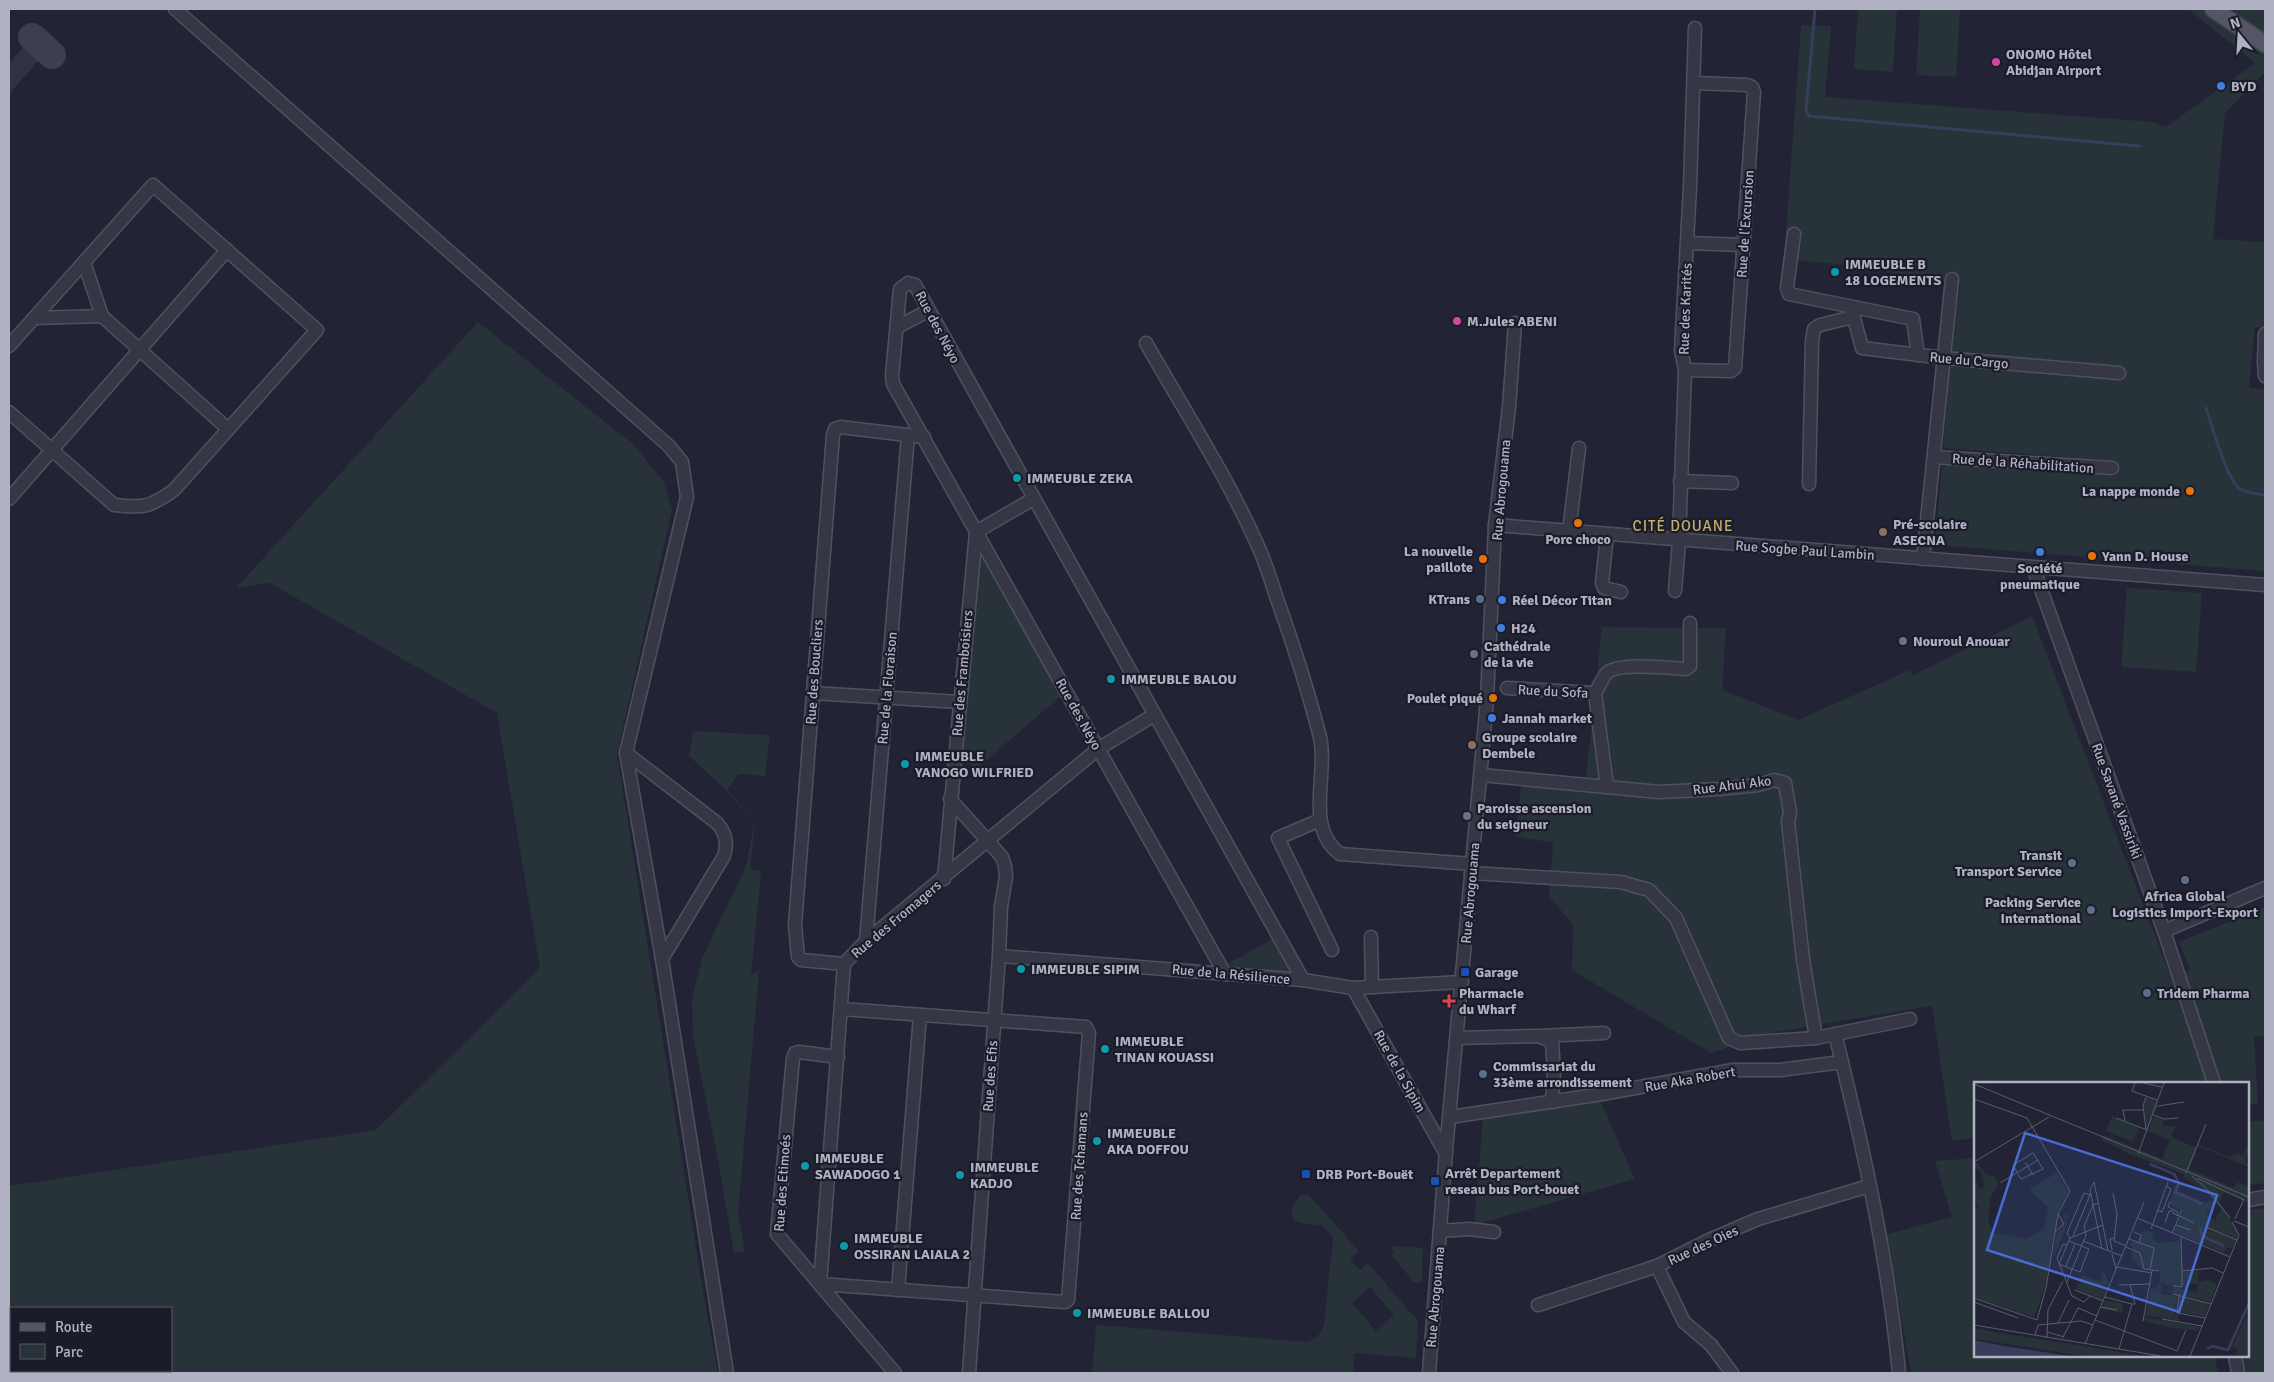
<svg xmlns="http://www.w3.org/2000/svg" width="2274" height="1382" font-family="Signika,sans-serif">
  <rect width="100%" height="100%" fill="#222435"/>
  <polygon fill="#303142" points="41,26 57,40 9,94 9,59 11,61"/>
  <g fill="#273239" fill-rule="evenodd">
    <polygon points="1858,9 1897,9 1893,72 1854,69"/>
    <polygon points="1920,9 1960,9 1956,77 1916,75"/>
    <polygon points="2188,9 2265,9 2265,72 2225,113 2213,239 2265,242 2265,328 2255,327 2249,388 2265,390 2265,571 1935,545 1942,463 2116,476 2117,461 1943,448 1950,365 2124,378 2125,368 1951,354 1960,284 1934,281 1858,266 1784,259 1801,25 1831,26 1825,97 2154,122 2166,127 2255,63"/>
    <path d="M478,322l155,122 31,38 8,28 -55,244 89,555 12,64h-709v-187l367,-56 164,-162 -43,-255 -227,-130 -34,5zM11,1308h160v63h-160z"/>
    <polygon points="978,542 1062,695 975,770 960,754"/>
    <polygon points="2127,588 2202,593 2196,672 2121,667"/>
    <polygon points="2032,616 2171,977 2190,970 2179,942 2265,907 2265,1036 2254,1037 2258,1104 2248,1105 2248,1083 1975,1083 1975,1138 1952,1141 1932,1006 1769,1033 1711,1053 1572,970 1573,925 1549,896 1553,843 1516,836 1521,786 1585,786 1602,627 1726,628 1722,690 1798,720 1910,670 1913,675"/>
    <polygon points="693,731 770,735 765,776 739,774 727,789 755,823 750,869 761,871 751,974 759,971 738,1213 745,1251 734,1253 718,1160 693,1036 692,998 702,958 746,867 754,823 726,790 689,756"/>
    <polygon points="1272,939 1290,972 1232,969 1228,964"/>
    <polygon points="1599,1098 1635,1179 1474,1225 1483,1119"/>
    <polygon points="2265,1120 2265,1183 2248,1185 2248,1122"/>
    <polygon points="1975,1158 1975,1356 2215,1356 2218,1373 1911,1373 1887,1234 1952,1217 1935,1161"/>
    <path d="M1308,1194l51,57 -9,8 10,11 8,-7 50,58 -2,37 -61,-5 -2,20h-261l4,-48 212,17 10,-6 6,-11 9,-87 -11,-13c-23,-1 -42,-2 -22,-30zM1370,1287l24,28 -18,16 -24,-28z"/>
    <polygon points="2265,1208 2265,1373 2245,1373 2242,1356 2248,1356 2248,1210"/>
    <polygon points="1395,1246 1423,1248 1422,1282 1414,1282 1391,1255 1394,1253 1391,1249"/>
  </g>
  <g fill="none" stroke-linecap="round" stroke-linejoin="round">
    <g stroke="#393d5c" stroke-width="3">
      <polyline points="1815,9 1806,111 1809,116 2139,146"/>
      <path d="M2206,408c6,18 20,69 33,80 7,5 18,6 26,7"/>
    </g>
    <polyline stroke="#3d3f50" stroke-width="28" points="32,37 52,55"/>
    <defs>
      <g id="minor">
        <polyline points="175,9 669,446 682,462 687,497 626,753 662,959 727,1373"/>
        <polyline points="1794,234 1787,288 1789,294 1913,319 1918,355"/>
        <polyline points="1688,243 1743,245"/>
        <polyline points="1851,307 1862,348 1944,358 2119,373"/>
        <polyline points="102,316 228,429"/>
        <polyline points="34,318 102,316 84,262"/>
        <polyline points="897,327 928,311"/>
        <polyline points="2265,334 2264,362 2265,376"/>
        <path d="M1146,343c38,67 81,133 112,203 8,17 13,35 19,53 16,44 30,88 42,134 11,39 -16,93 21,121l132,10"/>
        <path d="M9,346l144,-161 164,145 -143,160c-25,18 -31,18 -60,15l-105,-93"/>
        <polyline points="1685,370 1731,371 1735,368 1754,92 1752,87 1747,85 1694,83"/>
        <polyline points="1934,457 2112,468"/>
        <polyline points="1680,481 1732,483"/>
        <polyline points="1809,484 1812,341 1814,329 1820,325 1853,317"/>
        <polyline points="9,499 227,250"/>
        <polyline points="1495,525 2265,585"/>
        <polyline points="1569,532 1579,448"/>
        <polyline points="1607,535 1602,583 1604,588 1621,592"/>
        <polyline points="1923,559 1952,279"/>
        <polyline points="2033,567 2164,931 2265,888"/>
        <polyline points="1675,591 1679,541 1685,370 1681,350 1690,187 1695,28"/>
        <polyline points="1507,688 1595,693 1607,787"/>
        <polyline points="813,693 959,702"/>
        <path d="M1595,693c4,-6 7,-15 12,-20 11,-11 63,-5 79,-4l4,-3v-43"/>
        <path d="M626,753l91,70c9,10 11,20 7,33l-62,103"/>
        <polyline points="1481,775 1659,792 1719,789 1759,785 1774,780 1785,783 1790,813 1788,821 1803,960 1816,1038"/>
        <polyline points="950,799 1002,857 1005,866 1006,877 1001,907 999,956 969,1373"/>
        <polyline points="1320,820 1278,838 1332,950"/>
        <polyline points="1471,873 1621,882 1649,890 1676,918 1729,1038 1740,1043 1816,1038 1910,1019"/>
        <polyline points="944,879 976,532 1033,499"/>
        <polyline points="2164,931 2214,1083"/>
        <polyline points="1371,937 1372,987"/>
        <polyline points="866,941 908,435"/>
        <polyline points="999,956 1303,980 1353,988 1462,982"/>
        <polyline points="844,964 801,960 798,957 795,925 833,435 835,429 840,427 924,437"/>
        <polyline points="1225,974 893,384 892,376 900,289 908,283 915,285 1303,980"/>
        <polyline points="1353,988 1446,1154"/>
        <polyline points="842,1009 1086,1027 1089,1033 1068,1300 1065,1302 820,1284 844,964 866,941 1098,749 1154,715"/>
        <path d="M1835,1034c28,112 53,224 64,339"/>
        <polyline points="1541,1036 1604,1033"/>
        <polyline points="1457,1038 1539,1036 1552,1042 1554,1071 1552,1102"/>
        <polyline points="838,1057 799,1052 795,1053 793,1058 777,1234 895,1373"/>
        <polyline points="1450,1117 1602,1094 1733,1070 1780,1070 1842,1062"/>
        <polyline points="2248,1200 2265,1197"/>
        <polyline points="1440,1231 1469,1229 1494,1232"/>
        <polyline points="1657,1266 1684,1322 1711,1345 1732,1373"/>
        <polyline points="898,1290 920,1015"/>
        <polyline points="1538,1305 1657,1266 1709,1240 1758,1219 1869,1186"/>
        <polyline points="2235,1356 2238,1373"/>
        <polyline points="1429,1373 1446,1150 1487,700 1495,525 1509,407 1515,323"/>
      </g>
      <polyline id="major" points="2213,9 2265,44"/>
    </defs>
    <use href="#minor" stroke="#505160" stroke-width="15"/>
    <use href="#major" stroke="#3f404f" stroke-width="19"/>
    <use href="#minor" stroke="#353745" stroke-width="12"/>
    <use href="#major" stroke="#545565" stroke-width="16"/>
  </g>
  <g fill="#d1479c" stroke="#1b1c2a" stroke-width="2">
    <circle cx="1996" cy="62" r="5"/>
    <circle cx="1457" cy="321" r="5"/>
  </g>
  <g fill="#3f7fe0" stroke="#1b1c2a" stroke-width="2">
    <circle cx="2221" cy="86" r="5"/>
    <circle cx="2040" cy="552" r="5"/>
    <circle cx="1502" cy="600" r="5"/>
    <circle cx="1501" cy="628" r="5"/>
    <circle cx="1492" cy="718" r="5"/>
  </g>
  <g fill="#0f9aa8" stroke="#1b1c2a" stroke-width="2">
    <circle cx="1835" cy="272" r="5"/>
    <circle cx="1017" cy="478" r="5"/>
    <circle cx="1111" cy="679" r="5"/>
    <circle cx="905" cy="764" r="5"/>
    <circle cx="1021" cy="969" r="5"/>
    <circle cx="1105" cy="1049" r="5"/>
    <circle cx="1097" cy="1141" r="5"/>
    <circle cx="805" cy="1166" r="5"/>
    <circle cx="960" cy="1175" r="5"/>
    <circle cx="844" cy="1246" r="5"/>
    <circle cx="1077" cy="1313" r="5"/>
  </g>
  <g fill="#e8710a" stroke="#1b1c2a" stroke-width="2">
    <circle cx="2190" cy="491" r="5"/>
    <circle cx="1578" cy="523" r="5"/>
    <circle cx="2092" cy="556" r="5"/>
    <circle cx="1483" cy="559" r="5"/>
    <circle cx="1493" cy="698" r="5"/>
  </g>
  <g fill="#8d6e63" stroke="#1b1c2a" stroke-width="2">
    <circle cx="1883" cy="532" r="5"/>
    <circle cx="1472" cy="745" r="5"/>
  </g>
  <g fill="#5c6f8a" stroke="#1b1c2a" stroke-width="2">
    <circle cx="1480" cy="599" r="5"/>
    <circle cx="2072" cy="863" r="5"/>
    <circle cx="2185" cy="880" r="5"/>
    <circle cx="2091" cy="910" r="5"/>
    <circle cx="2147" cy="993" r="5"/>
    <circle cx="1483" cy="1074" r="5"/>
  </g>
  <g fill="#6b7280" stroke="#1b1c2a" stroke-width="2">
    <circle cx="1903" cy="641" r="5"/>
    <circle cx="1474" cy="654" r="5"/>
    <circle cx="1467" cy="816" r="5"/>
  </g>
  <g fill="#1a4fb4" stroke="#1b1c2a" stroke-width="2">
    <rect x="1460" y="967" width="10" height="10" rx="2.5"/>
    <rect x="1301" y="1169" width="10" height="10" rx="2.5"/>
    <rect x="1430" y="1176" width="10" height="10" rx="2.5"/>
  </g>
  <path fill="#e0444e" stroke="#1b1c2a" stroke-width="2" d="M1446.5 993.5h5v5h5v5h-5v5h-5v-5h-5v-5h5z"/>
  <g text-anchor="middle" stroke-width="4.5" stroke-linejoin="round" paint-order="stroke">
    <g font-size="14" font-weight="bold" fill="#b0b1c2" stroke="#1b1c2a" text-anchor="start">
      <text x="2006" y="59">ONOMO Hôtel<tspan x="2006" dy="16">Abidjan Airport</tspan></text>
      <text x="2231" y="91">BYD</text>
      <text x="1845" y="269">IMMEUBLE B<tspan x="1845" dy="16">18 LOGEMENTS</tspan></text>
      <text x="1467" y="326">M.Jules ABENI</text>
      <text x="1027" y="483">IMMEUBLE ZEKA</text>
      <text x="2180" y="496" text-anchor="end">La nappe monde</text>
      <text x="1893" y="529">Pré-scolaire<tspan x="1893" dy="16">ASECNA</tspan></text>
      <text x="1578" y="544" text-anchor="middle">Porc choco</text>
      <text x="1473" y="556" text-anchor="end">La nouvelle<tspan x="1473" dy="16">paillote</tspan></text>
      <text x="2102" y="561">Yann D. House</text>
      <text x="2040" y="573" text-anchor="middle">Société<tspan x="2040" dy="16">pneumatique</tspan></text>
      <text x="1470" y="604" text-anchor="end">KTrans</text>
      <text x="1512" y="605">Réel Décor Titan</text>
      <text x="1511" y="633">H24</text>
      <text x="1913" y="646">Nouroul Anouar</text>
      <text x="1484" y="651">Cathédrale<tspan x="1484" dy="16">de la vie</tspan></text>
      <text x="1121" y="684">IMMEUBLE BALOU</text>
      <text x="1483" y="703" text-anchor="end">Poulet piqué</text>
      <text x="1502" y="723">Jannah market</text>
      <text x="1482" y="742">Groupe scolaire<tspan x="1482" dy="16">Dembele</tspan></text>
      <text x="915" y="761">IMMEUBLE<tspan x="915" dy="16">YANOGO WILFRIED</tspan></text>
      <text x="1477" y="813">Paroisse ascension<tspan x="1477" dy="16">du seigneur</tspan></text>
      <text x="2062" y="860" text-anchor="end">Transit<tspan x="2062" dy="16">Transport Service</tspan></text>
      <text x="2185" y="901" text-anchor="middle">Africa Global<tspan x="2185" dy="16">Logistics Import-Export</tspan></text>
      <text x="2081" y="907" text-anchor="end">Packing Service<tspan x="2081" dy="16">International</tspan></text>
      <text x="1031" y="974">IMMEUBLE SIPIM</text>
      <text x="1475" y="977">Garage</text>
      <text x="1459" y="998">Pharmacie<tspan x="1459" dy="16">du Wharf</tspan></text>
      <text x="2157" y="998">Tridem Pharma</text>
      <text x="1115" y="1046">IMMEUBLE<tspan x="1115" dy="16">TINAN KOUASSI</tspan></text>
      <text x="1493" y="1071">Commissariat du<tspan x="1493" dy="16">33ème arrondissement</tspan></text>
      <text x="1107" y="1138">IMMEUBLE<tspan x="1107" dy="16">AKA DOFFOU</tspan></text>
      <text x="815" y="1163">IMMEUBLE<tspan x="815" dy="16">SAWADOGO 1</tspan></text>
      <text x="970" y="1172">IMMEUBLE<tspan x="970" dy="16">KADJO</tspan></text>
      <text x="1445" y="1178">Arrêt Departement<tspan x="1445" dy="16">reseau bus Port-bouet</tspan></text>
      <text x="1316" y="1179">DRB Port-Bouët</text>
      <text x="854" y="1243">IMMEUBLE<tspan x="854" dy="16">OSSIRAN LAIALA 2</tspan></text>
      <text x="1087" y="1318">IMMEUBLE BALLOU</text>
    </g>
    <g font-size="14" fill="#b0b1c2" stroke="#1b1c2a">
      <text transform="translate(1745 224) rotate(-86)" y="5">Rue de l'Excursion</text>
      <text transform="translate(1685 309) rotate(-88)" y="5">Rue des Karités</text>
      <text transform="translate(938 327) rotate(62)" y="5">Rue des Néyo</text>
      <text transform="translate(1969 360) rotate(5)" y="5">Rue du Cargo</text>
      <text transform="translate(2023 463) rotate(4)" y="5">Rue de la Réhabilitation</text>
      <text transform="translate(1501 490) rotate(-85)" y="5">Rue Abrogouama</text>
      <text transform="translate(1805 550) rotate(4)" y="5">Rue Sogbe Paul Lambin</text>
      <text transform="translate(814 672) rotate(-86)" y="5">Rue des Boucliers</text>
      <text transform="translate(962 673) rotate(-85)" y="5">Rue des Framboisiers</text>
      <text transform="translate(887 688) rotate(-85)" y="5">Rue de la Floraison</text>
      <text transform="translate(1553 691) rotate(3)" y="5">Rue du Sofa</text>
      <text transform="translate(1079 714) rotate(61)" y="5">Rue des Néyo</text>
      <text transform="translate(1732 785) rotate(-7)" y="5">Rue Ahui Ako</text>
      <text transform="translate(2117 801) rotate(70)" y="5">Rue Savané Vassiriki</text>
      <text transform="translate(1470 893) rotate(-85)" y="5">Rue Abrogouama</text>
      <text transform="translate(896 919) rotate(-40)" y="5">Rue des Fromagers</text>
      <text transform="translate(1231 974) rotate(5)" y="5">Rue de la Résilience</text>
      <text transform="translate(1400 1071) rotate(61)" y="5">Rue de la Sipim</text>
      <text transform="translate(990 1076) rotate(-86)" y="5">Rue des Efis</text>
      <text transform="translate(1690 1079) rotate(-10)" y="5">Rue Aka Robert</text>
      <text transform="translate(1079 1166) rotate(-86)" y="5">Rue des Tchamans</text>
      <text transform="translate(782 1183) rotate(-86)" y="5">Rue des Etimoés</text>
      <text transform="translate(1703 1245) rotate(-25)" y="5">Rue des Oies</text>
      <text transform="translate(1435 1297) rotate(-85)" y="5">Rue Abrogouama</text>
    </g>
    <g font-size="15" letter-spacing="1" fill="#c6af67" stroke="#1b1c2a">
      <text x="1683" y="531">CITÉ DOUANE</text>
    </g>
  </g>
  <g transform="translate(1974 1082)">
    <rect width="275" height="275" fill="#222435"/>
    <path d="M172,15l11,3 1,6 -11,24 -4,-24zM138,34l27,12 -6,14 -27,-11zM180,34l9,4 1,6h12l-5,11 24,10 3,-3 31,13 9,-4 5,3 6,-14 -4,20 4,5 -51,-21 -9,23 45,19 3,-6 12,5v16l-25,-11 -5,10 19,30 -2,6 -31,-11 31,13 -4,8h-6l-2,5 -50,-21 9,-21 -14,-7 8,-20v7l28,12 9,-3 -6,-7 -25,-16 1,-3 -55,-20 -27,-14 2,-5 58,24 8,-19 -22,-9zM241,119l6,8 -6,12 -9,-7zM3,80l9,13 8,1 5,8 -8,12 -3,23 4,14 34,6 18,-10 4,-22 -19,-18 28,-16 11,19 -11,22 -11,70 -12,33 -60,-20v-88l4,-2 -4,-6v-22l6,10 5,-3 -4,-14 -7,-6zM90,132l6,2 -5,4 2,3 -1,4 -13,32 3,-23 10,-13 -3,-7zM169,148l11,3 -2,5 5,5 23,-2 3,31 15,-1 1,11 9,-2 9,4 -7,18 -38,-9 1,-6 23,5 2,-7 -11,-3 -1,6 -27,-5 2,-12 -20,-2 -10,-11 2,-11 -3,-2 2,-4 6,2zM128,187l7,14 -8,5 5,2 -4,10 -26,-11 6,-14 18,7zM183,202l5,1 -1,9 16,2 -3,18 5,1 -1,6 -10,-2v-6l-1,6 -22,-3 6,-27h6zM205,214l11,2 -1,7 2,-7 18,6 -5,12 -27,-4zM130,219l18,2 1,10 -22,-4zM171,235l16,3 39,7 -2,4 -30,-4 -24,-6zM271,237h4v37h-14l3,-6 -6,-3zM0,246l20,4 150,24h-62l-88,-14 -20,-3z" fill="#273239" fill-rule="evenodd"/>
    <path d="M0,258l30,6 66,10h-96z" fill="#393d5c"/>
    <path fill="none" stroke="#393d5c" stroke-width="2.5" d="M176,82l24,10 5,9 -4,9 27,12M226,146l2,8 22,10M233,267l6,-3 15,4 21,-47"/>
    <path fill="none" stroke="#5b5c6d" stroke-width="1" d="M161,1l-3,8 25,9M169,1l19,4M0,2l275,113M172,15l-3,9 3,24M0,17l53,19 43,73 -12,23 -12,74 -9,32 -63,-22M184,24l26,-4M180,33l10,4 14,-1M142,36l31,12M151,39l-2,-11h20M59,71l10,16 -22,10 -8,-14zM164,72l26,-71M0,80l75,-45M51,80l8,13M212,91l20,-49M218,94l15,13 23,29M223,96l47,22M26,101l38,-23M139,111l4,21 -3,27 12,5M196,120l-2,5 10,5 -1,4M183,128l5,2 9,-23 -5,-3M199,128v3l21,10M163,136l93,39M261,137l9,-20M260,139l15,6M191,141l4,-12h3M233,141l-1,4 31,13M202,143l15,5M110,144l9,-21 6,-2M177,147l17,-47M81,150l9,-8 -6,-10M160,150l7,3 -2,8M198,151l10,-23M99,154l17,-41M207,155l1,34 30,-3 11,5M96,156l-3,-5 17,-40 7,2M155,157l25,9 -4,22M95,159l20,8 -9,23 -21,-8 11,-26 33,-13M109,159l39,15M93,163l-4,-1 -6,14 15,38 12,6 6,-6M152,165l14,6 4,16 15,2M128,167l-12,-59 4,-8 14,69M138,168l-2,-11 4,-1M138,172l4,15M92,184l9,-22M143,185l35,6M93,200l19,-47 -2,-9M145,203l32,-1M199,204l9,1v-16M101,208l28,11M199,212l38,10M205,213l-2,18 28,5M131,215l27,7M0,220l44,16M127,225l16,3M188,237l40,7M121,238l82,31 9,-21M169,239l9,-50M84,241l11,-23M0,243l187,31M74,250l16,5M61,253l3,-10 43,-4 12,4M89,255l15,-29 19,8M73,256l1,-28 15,-29M111,262l59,-142M145,267l13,-45h3l-5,-19M216,274l49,-121 -7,-13"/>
    <path fill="#496cd1" fill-opacity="0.15" stroke="#496cd1" stroke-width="2.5" d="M51,51l192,62 -38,117 -192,-62z"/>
    <rect width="275" height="275" fill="none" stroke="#b0b1c2" stroke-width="2.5"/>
  </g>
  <rect width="2274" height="1382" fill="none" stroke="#b0b1c2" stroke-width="20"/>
  <rect x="10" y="1307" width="162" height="65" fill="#1b1c2a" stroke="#575867"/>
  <rect x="20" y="1323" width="25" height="8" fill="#545565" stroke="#575867"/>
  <text x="55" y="1332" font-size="15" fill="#b0b1c2">Route</text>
  <rect x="20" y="1344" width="25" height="15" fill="#273239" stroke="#575867"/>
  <text x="55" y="1357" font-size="15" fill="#b0b1c2">Parc</text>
  <g transform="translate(2239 35) rotate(342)" stroke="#1b1c2a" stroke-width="4" paint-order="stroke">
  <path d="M0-4L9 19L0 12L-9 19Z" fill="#b0b1c2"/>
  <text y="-8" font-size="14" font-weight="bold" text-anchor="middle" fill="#b0b1c2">N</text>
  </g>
</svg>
